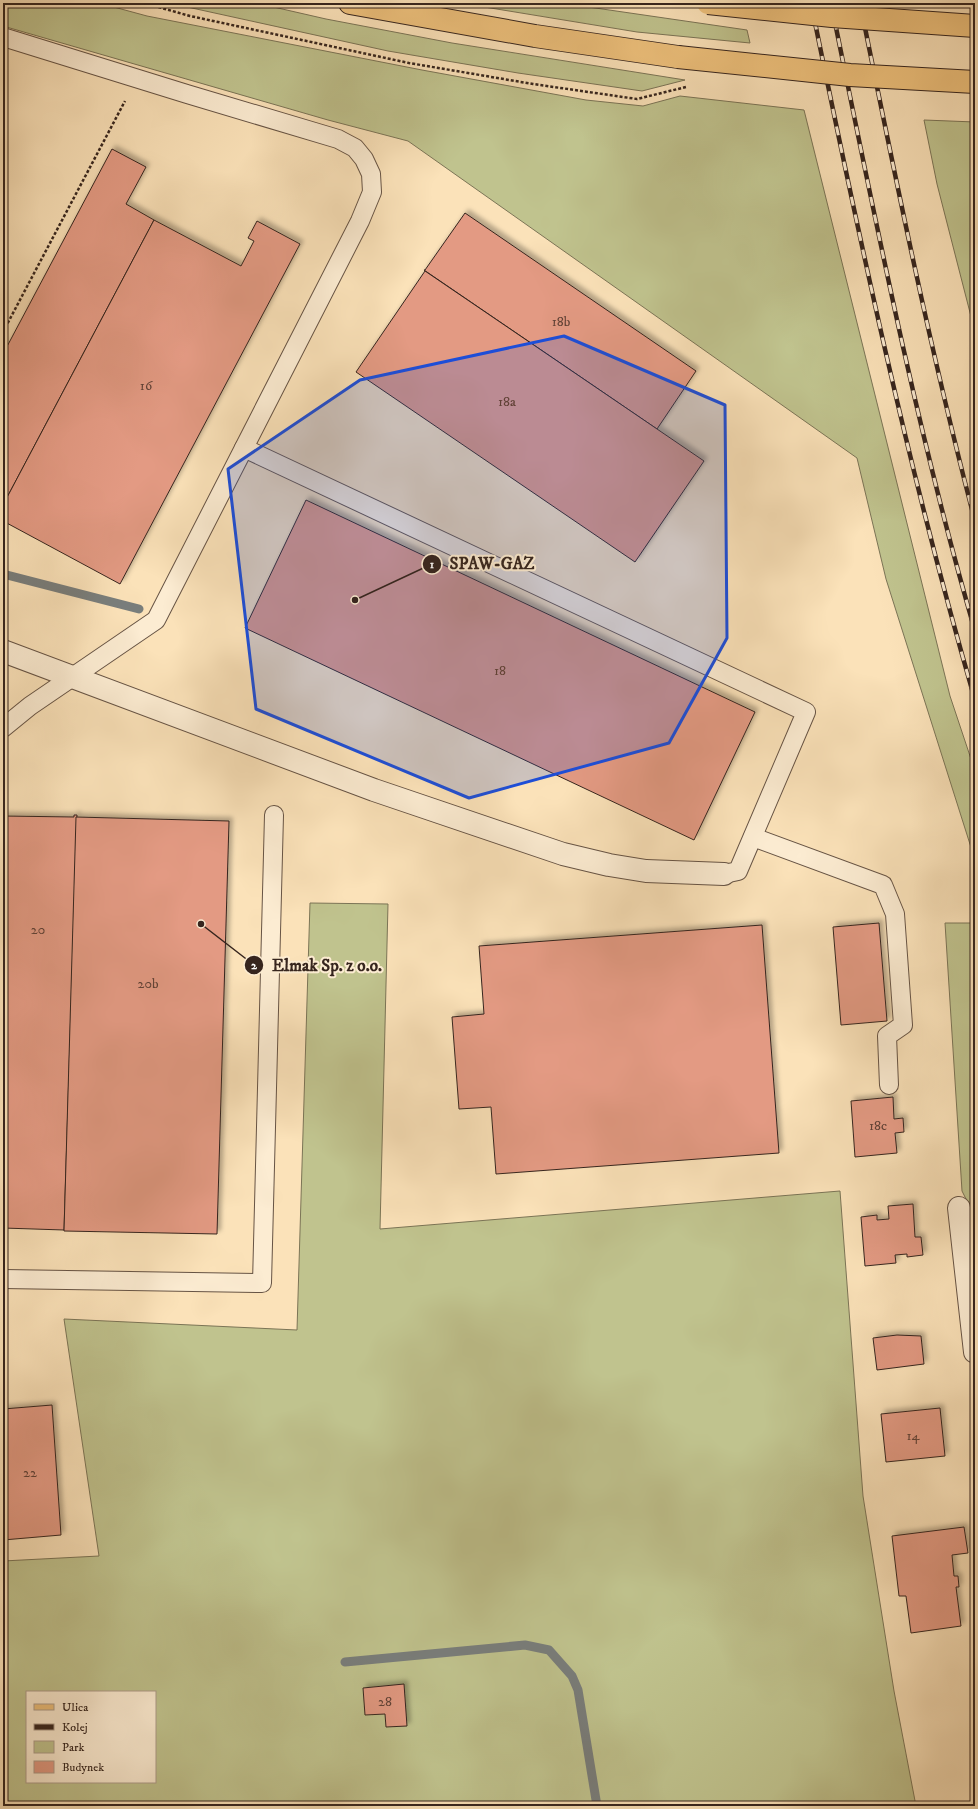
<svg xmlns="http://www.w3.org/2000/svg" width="978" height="1809" font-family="'IM FELL DW Pica',serif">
  <defs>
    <filter id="shadow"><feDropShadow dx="3.5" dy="-3.5" stdDeviation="2" flood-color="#0004"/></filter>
  </defs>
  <rect width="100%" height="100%" fill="#fbe2b9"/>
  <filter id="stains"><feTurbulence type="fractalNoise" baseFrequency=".005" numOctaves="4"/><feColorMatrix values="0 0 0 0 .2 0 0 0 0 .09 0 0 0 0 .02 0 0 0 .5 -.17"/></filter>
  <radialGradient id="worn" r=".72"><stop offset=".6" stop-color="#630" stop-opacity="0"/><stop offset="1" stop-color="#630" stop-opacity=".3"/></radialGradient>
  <g fill="#c0c38e" stroke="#7b7456" fill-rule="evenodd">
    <polygon points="3,3 99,3 147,16 422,70 586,100 643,106 680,96 804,110 950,696 975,771 975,860 886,579 857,458 408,141 328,120 3,26"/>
    <polygon points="169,3 256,3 326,19 452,43 685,80 642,91 518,73 388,51"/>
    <polygon points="460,3 561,3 747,30 750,43 637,32"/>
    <polygon points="924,120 975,122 975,332 937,184"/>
    <path d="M310,903l78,1 -8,325 460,-38 23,305 31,195 22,115h-913v-245l96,-5 -35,-237 233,11zM27,1692h128v90h-128z"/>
    <polygon points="945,923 975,923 975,1244 970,1207 962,1191"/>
  </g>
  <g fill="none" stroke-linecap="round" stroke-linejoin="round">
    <g stroke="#797e7c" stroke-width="9">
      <polyline points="3,574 139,609"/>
      <polyline points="345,1662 525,1645 549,1650 572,1676 578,1690 597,1806"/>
    </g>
  </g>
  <g fill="#e39a83" stroke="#36251e" filter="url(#shadow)">
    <polygon points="112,149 146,167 126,204 154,220 3,505 3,354"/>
    <polygon points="465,213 696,371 657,429 424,270 425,270"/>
    <polygon points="154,220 241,266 254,241 248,238 257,221 300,244 120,584 3,521 3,505"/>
    <polygon points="425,271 704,461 635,562 356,372"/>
    <polygon points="306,500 755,712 694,840 245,628"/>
    <polygon points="74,815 77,815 64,1230 3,1228 3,816 74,817"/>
    <polygon points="76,817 229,821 217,1234 64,1231"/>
    <polygon points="879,923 887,1021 841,1025 833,927"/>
    <polygon points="762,925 779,1153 496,1174 491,1107 459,1109 452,1017 484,1014 479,946"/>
    <polygon points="893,1097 894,1119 903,1118 904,1132 895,1133 897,1153 855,1157 851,1101"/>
    <polygon points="913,1204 915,1237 921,1237 923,1255 907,1257 907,1254 895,1255 896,1263 865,1266 861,1217 877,1215 877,1220 889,1219 888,1206"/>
    <polygon points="897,1335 921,1336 924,1364 877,1370 873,1338"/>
    <polygon points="52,1405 61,1535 3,1540 3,1409"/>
    <polygon points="940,1408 945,1456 886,1462 881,1414"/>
    <polygon points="964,1527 968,1553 952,1555 954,1576 958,1576 959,1587 956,1587 961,1626 911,1633 906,1596 899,1596 892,1536"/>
    <polygon points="404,1684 407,1726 386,1727 385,1714 365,1715 363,1688"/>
  </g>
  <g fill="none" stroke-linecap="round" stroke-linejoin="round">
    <defs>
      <g id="lane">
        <polyline points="3,37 187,94 338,139 355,148 364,159 371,174 372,192 360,221 156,620 30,706 3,728"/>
        <polyline points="244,448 806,712 738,871 724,874"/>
        <polyline points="753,837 883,885 895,914 903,1025 887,1036 889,1085"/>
        <polyline points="3,1279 262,1283 274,815"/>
      </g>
      <g id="street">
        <polyline points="3,651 374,790 563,854 609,865 646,871 724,874"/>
        <polyline points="959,1208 975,1352"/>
      </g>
      <polyline id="primary" points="350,3 535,36 678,57"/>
    </defs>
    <use href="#lane" stroke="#675445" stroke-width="20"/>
    <use href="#street" stroke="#675445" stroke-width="24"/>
    <use href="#primary" stroke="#36251e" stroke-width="24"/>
    <g stroke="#36251e" stroke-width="2.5" stroke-dasharray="3 2" stroke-linecap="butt">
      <polyline points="144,3 190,16 409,63 533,84 637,99 686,87"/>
      <polyline points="3,332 125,101"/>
    </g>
    <use href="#lane" stroke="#fcecd2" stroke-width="18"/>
    <use href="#street" stroke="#fcecd2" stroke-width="22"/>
    <use href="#primary" stroke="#eec17c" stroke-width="22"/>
    <defs>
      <g id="rail">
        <path d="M811,3c48,235 97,466 164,697"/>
        <path d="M831,3c43,210 84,421 144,628"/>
        <path d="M860,3c35,173 70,347 115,518"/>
      </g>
    </defs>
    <use href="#rail" stroke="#36251e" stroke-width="4.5"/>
    <use href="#rail" stroke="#fcecd2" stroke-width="3" stroke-dasharray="9" stroke-linecap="butt"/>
    <defs>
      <g id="primary-bridge">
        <polyline points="708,3 832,16 975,26"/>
        <polyline points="678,57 850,75 975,82"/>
      </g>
    </defs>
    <use href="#primary-bridge" stroke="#36251e" stroke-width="24" stroke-linecap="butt"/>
    <use href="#primary-bridge" stroke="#eec17c" stroke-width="22"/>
  </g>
  <path fill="#1d4ed8" fill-opacity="0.2" stroke="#1d4ed8" stroke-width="3" stroke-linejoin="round" d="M564,336l161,69 2,233 -58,105 -200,55 -213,-89 -28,-240 132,-89z"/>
  <g text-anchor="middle" stroke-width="4" stroke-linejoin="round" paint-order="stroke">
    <g font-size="14" fill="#614237">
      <text x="561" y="326">18b</text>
      <text x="146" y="390">16</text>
      <text x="507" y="406">18a</text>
      <text x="500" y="675">18</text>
      <text x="38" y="934">20</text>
      <text x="148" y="988">20b</text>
      <text x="878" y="1130">18c</text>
      <text x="913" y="1440">14</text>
      <text x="30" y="1477">22</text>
      <text x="385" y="1706">28</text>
    </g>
  </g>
  <path fill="none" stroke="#36251e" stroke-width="1.5" d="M355 600L432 564M201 924L254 965"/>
  <g fill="#36251e" stroke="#fcecd2" stroke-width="1.5">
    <circle cx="355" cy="600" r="4"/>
    <circle cx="201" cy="924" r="4"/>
    <circle cx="432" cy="564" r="10"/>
    <circle cx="254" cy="965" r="10"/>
  </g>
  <g font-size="12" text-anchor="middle" font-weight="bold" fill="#fff">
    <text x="432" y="568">1</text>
    <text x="254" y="969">2</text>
  </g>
  <g font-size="17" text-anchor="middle" font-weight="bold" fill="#36251e" stroke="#fcecd2" stroke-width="4" stroke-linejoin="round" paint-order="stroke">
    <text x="492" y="569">SPAW-GAZ</text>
    <text x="327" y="971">Elmak Sp. z o.o.</text>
  </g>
  <rect width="978" height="1809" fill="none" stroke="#fbe2b9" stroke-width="16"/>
  <rect x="4" y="4" width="970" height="1801" fill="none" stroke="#36251e" stroke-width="2"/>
  <rect x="8" y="8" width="962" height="1793" fill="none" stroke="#36251e"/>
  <rect x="26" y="1691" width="130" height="92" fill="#fcecd2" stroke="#ad9c8a"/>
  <rect x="34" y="1704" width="20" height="6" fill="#eec17c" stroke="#ad9c8a"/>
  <text x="62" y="1711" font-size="12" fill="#36251e">Ulica</text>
  <rect x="34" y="1724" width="20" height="6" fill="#36251e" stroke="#ad9c8a"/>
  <text x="62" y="1731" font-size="12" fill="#36251e">Kolej</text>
  <rect x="34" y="1741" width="20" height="12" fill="#c0c38e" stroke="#ad9c8a"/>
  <text x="62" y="1751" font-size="12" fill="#36251e">Park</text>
  <rect x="34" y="1761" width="20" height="12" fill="#e39a83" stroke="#ad9c8a"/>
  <text x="62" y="1771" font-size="12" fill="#36251e">Budynek</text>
  <rect width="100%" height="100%" filter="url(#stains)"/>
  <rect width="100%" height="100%" fill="url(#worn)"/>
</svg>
